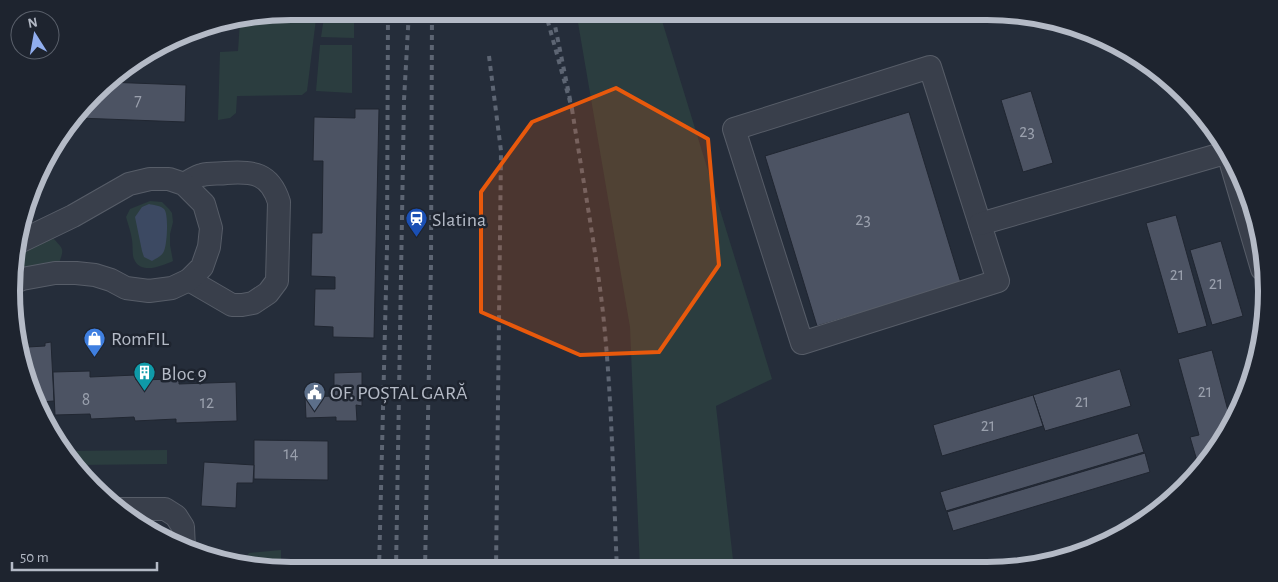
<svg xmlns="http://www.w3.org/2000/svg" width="1278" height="582" font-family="'Alegreya Sans',sans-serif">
  <rect width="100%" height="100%" fill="#252d3a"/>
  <g fill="#2b3d3f">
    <polygon points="291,11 317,11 307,91 302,95 237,96 236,113 230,118 218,120 220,52 238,51 240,20"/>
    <polygon points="325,11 354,11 354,38 321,37"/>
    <polygon points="576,11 659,11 772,379 716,406 734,569 640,570 630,327"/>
    <polygon points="320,45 352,45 352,93 316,91"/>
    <path d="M150,201l12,1 7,7 3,4 1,9 -3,12v11l3,16c-11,5 -33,14 -39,-2 -2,-4 -1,-14 -2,-19 -1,-8 -4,-16 -6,-23l4,-8z"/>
    <path d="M54,239c10,11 10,10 5,24l-42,10v-17l29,-16z"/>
    <polygon points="167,450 167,464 76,465 65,451"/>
    <polygon points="281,550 281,569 246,562 246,557 249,553"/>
  </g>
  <path fill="#3c4962" d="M149,204c5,1 12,2 15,5 5,5 3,36 0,42 -2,5 -7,7 -12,10l-8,-4 -2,-6 -7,-34 7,-10z"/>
  <g fill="#4c5363" stroke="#202631">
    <polygon points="106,82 186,85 185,122 78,118 79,115"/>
    <polygon points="1031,91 1053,163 1023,172 1001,100"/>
    <polygon points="355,109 379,109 374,338 333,337 333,327 314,326 315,289 335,289 335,277 311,276 312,233 322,233 323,161 313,161 314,117 355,118"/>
    <polygon points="909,112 961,283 817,326 765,156"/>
    <polygon points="1176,215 1207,326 1178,334 1146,223"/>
    <polygon points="1221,241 1243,316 1212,325 1190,250"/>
    <polygon points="28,339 28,347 45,346 45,343 51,342 54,401 40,402 39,393 35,393 17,345 17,340"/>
    <polygon points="1212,350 1231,422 1209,461 1200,471 1190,437 1199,435 1178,359"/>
    <polygon points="1120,369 1131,406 1045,431 1033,395"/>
    <polygon points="90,371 90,377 136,375 136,380 179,379 179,384 236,382 237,421 176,423 176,419 135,421 134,417 91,419 90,414 55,415 53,372"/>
    <polygon points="362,372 362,406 356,405 357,421 336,421 336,417 306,418 305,397 334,396 334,373"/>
    <polygon points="1033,395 1043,426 942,456 933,425"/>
    <polygon points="1138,433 1144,452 946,511 940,492"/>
    <polygon points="254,440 328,441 328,480 254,479"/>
    <polygon points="1145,453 1150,472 953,531 947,512"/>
    <polygon points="204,462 254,465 253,483 237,483 236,508 201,506"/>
  </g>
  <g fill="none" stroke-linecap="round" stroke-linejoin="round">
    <defs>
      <g id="minor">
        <polygon points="930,67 998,281 802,343 734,129"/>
        <polyline points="1230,160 1262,269"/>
        <path d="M184,184c6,-3 12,-8 18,-9 8,-2 17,-1 24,-2 27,-2 44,0 53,29l-2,79 -9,12 -15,10 -11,2h-10l-43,-25"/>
        <polyline points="980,224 1225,153"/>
        <polyline points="17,243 73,216 129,184 150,179 169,179 184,184 204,204 211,228 209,247 202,267 189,280 172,288 149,291 126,288 111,280 95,275 76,273 55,273 22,279 17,281"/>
        <polyline points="120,509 165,509 176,516 183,527 184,549"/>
      </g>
    </defs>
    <use href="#minor" stroke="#575d68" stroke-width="24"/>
    <use href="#minor" stroke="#393f4b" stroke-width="22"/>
    <g stroke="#5d6573" stroke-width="4" stroke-dasharray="5 5" stroke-linecap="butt">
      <polyline points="545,11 572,109 552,11"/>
      <polyline points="489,56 501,151 496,570"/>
      <path d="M572,109c10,65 22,130 30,195 10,88 11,177 15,266"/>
      <polyline points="379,570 387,248 388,11"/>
      <polyline points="396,570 404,100 409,11"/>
      <polyline points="425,570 431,265 432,11"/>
    </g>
  </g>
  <path fill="#e8590c" fill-opacity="0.2" stroke="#e8590c" stroke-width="4" stroke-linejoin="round" d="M616,88l92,51 11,126 -60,87 -79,3 -99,-43v-120l51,-70z"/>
  <defs>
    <symbol id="station-pin" viewBox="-11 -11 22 30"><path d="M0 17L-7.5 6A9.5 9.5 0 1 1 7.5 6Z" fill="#1a4fb4" stroke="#1e242f"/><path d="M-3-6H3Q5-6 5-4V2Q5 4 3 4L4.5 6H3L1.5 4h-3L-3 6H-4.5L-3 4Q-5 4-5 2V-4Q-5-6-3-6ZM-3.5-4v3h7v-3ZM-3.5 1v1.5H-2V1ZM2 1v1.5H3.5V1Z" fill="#fff"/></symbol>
    <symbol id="shop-pin" viewBox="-11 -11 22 30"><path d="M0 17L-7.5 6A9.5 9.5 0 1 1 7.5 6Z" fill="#3f7fe0" stroke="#1e242f"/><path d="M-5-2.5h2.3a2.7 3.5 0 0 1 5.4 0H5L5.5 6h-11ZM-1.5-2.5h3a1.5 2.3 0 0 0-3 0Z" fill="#fff"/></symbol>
    <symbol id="building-pin" viewBox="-11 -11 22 30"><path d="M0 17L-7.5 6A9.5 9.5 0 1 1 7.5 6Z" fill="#0f9aa8" stroke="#1e242f"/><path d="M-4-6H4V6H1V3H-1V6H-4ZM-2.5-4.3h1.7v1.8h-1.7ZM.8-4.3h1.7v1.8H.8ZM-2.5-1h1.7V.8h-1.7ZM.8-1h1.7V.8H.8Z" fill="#fff"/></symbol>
    <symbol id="civic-pin" viewBox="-11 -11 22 30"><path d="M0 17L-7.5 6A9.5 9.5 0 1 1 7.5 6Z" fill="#5c6f8a" stroke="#1e242f"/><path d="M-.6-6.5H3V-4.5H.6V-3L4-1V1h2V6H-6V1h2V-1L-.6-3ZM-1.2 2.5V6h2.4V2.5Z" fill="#fff"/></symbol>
  </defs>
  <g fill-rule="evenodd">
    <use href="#station-pin" x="404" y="206" width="25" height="34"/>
    <use href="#shop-pin" x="82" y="326" width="25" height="34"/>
    <use href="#building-pin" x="132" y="360" width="25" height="34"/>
    <use href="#civic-pin" x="302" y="380" width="25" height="34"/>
  </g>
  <g text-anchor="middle" stroke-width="5" stroke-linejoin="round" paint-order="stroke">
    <g font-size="18" fill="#9aa0ad">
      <text x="138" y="106">7</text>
      <text x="1027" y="137">23</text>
      <text x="863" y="225">23</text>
      <text x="1177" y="280">21</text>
      <text x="1216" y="289">21</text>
      <text x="1205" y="397">21</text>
      <text x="86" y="405">8</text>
      <text x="1082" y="407">21</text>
      <text x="207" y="408">12</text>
      <text x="988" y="431">21</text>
      <text x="291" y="459">14</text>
    </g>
    <g font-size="20" fill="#b4bac6" stroke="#1e242f" text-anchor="start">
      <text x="432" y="226">Slatina</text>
      <text x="111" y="345">RomFIL</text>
      <text x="161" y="380">Bloc 9</text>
      <text x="330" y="399">OF. POȘTAL GARĂ</text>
    </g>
  </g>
  <path d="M0 0H1278V582H0ZM291 20H987A271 271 0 0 1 1258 291V291A271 271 0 0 1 987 562H291A271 271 0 0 1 20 291V291A271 271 0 0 1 291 20Z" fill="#1e242f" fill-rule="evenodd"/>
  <path fill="none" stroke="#b4bac6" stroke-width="6" d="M291 20H987A271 271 0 0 1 1258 291V291A271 271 0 0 1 987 562H291A271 271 0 0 1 20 291V291A271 271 0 0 1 291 20Z"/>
  <g transform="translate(35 35) rotate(349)"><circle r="24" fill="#1e242f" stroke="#5a606b"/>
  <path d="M0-4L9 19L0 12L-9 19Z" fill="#91aeee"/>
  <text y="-8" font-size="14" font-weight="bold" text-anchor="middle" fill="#b4bac6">N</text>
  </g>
  <path d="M12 562v8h145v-8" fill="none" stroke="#b4bac6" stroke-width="2.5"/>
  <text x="20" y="562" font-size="15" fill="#b4bac6" stroke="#1e242f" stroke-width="4" paint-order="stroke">50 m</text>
</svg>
